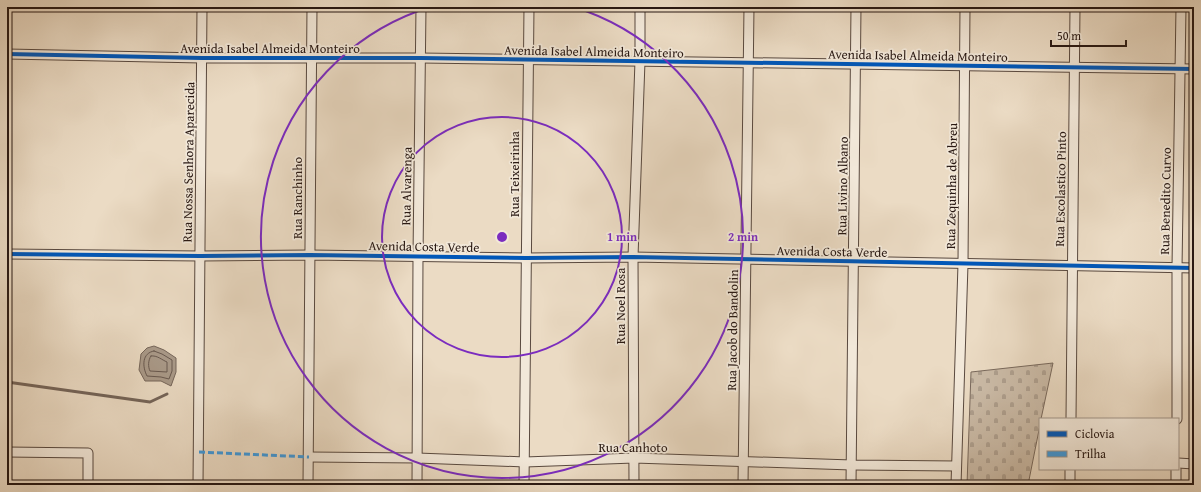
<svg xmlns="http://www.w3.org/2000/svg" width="1201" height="492" font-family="'Gentium Book Plus',serif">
  <defs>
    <pattern id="cemetery-stones" width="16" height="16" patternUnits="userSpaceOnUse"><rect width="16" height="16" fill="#cabaa6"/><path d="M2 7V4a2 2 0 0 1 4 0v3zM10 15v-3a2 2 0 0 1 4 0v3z" fill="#ae9f8e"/></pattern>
  </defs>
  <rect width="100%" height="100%" fill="#ebdbc4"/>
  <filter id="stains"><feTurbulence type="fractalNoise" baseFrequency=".005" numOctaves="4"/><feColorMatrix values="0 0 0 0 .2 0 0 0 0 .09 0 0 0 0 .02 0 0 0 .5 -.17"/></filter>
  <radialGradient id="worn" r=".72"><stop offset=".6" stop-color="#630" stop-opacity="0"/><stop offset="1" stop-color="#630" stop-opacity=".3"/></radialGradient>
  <polygon fill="url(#cemetery-stones)" stroke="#79695c" points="1053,363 1041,419 1040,419 1040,425 1028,485 967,485 971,372"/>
  <polygon fill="#a99988" stroke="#756559" points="154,346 164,350 176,358 176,372 171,386 161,381 145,381 139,370 141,354 147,348"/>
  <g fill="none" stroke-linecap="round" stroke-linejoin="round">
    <g stroke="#68584e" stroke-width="1">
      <path d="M154,351l8,3 10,6v11l-3,8 -8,-2 -14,-1c-5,-10 -5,-23 7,-25z"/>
      <path d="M151,356c6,-1 11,4 16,6v10l-17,-1c-2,-4 -2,-11 1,-15z"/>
    </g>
    <polyline stroke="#756559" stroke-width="3" points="7,382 150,402 167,394"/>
    <defs>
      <g id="street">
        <polyline points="7,54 202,58 421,58 1194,69"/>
        <polyline points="7,254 200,256 310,255 526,258 633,257 1194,268"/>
        <polyline points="1071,419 1075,7"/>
        <polyline points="1177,419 1177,268 1181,7"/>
        <polyline points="7,452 88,453 88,485"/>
        <polyline points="309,457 417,458 525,462 634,458 852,465 956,466"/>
        <polyline points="1178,463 1194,464"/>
        <polyline points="198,485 202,7"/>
        <polyline points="308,485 312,7"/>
        <polyline points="417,485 418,256 421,7"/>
        <polyline points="524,485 529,7"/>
        <polyline points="634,485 633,257 640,61 640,7"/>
        <polyline points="743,485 749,7"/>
        <polyline points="851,485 856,7"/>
        <polyline points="956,485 963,264 965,7"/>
        <polyline points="1070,485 1070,469"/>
        <polyline points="1176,485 1176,469"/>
      </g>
    </defs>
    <use href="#street" stroke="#59493f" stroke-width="11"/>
    <use href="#street" stroke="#f2e8d9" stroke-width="9"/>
    <polyline stroke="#3d9ade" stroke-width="3" stroke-dasharray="6 3" stroke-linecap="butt" points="199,452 309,457"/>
    <defs>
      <g id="cycleway">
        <polyline points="7,54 202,58 421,58 1194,69"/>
        <polyline points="7,254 200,256 310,255 526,258 633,257 1194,268"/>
      </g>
    </defs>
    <use href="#cycleway" stroke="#f2e8d9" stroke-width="6"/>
    <use href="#cycleway" stroke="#0057b8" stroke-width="4"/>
  </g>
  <g fill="none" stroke="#7b2cbf" stroke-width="2">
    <circle cx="502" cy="237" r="120"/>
    <path d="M574 7A241 241 0 1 1 430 7"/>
  </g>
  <g text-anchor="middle" stroke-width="3.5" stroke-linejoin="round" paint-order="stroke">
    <g font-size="13" fill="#281813" stroke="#f2e8d9">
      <text x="270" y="53">Avenida Isabel Almeida Monteiro</text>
      <text transform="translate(594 51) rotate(1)" y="5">Avenida Isabel Almeida Monteiro</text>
      <text transform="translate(918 55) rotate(1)" y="5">Avenida Isabel Almeida Monteiro</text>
      <text transform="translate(188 162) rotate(-89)" y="5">Rua Nossa Senhora Aparecida</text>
      <text transform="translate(514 174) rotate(-90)" y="5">Rua Teixeirinha</text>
      <text transform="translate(406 186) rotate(-89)" y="5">Rua Alvarenga</text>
      <text transform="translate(842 186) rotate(-89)" y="5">Rua Livino Albano</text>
      <text transform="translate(951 186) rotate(-89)" y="5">Rua Zequinha de Abreu</text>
      <text transform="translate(1060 189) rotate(-89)" y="5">Rua Escolastico Pinto</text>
      <text transform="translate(297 198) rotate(-90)" y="5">Rua Ranchinho</text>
      <text transform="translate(1165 201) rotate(-89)" y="5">Rua Benedito Curvo</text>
      <text transform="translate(424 246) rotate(1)" y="5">Avenida Costa Verde</text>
      <text transform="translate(832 251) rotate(1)" y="5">Avenida Costa Verde</text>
      <text transform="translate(620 306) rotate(-90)" y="5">Rua Noel Rosa</text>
      <text transform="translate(732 330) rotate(-89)" y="5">Rua Jacob do Bandolin</text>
      <text x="633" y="452">Rua Canhoto</text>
    </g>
  </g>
  <circle cx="502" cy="237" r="6" fill="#7b2cbf" stroke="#f2e8d9" stroke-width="2"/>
  <g font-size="12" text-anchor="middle" font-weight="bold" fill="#7b2cbf" stroke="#f2e8d9" stroke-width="3.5" stroke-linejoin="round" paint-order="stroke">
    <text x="622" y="241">1 min</text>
    <text x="743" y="241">2 min</text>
  </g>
  <rect width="1201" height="492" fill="none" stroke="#ebdbc4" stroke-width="24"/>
  <rect x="8" y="8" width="1185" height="476" fill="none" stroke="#281813" stroke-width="2"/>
  <rect x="12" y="12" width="1177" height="468" fill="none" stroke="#281813"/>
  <rect x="1039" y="418" width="140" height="52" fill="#f2e8d9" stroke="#a1958a"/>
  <rect x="1047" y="431" width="20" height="6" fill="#0057b8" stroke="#a1958a"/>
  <text x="1075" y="438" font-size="12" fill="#281813">Ciclovia</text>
  <rect x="1047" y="451" width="20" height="6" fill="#3d9ade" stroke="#a1958a"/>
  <text x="1075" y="458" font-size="12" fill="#281813">Trilha</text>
  <path d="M1051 40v6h75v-6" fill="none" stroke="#281813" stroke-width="2"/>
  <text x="1057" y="40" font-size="12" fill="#281813" stroke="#f2e8d9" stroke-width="3" paint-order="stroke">50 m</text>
  <rect width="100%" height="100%" filter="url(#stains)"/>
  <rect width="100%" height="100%" fill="url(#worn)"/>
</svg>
